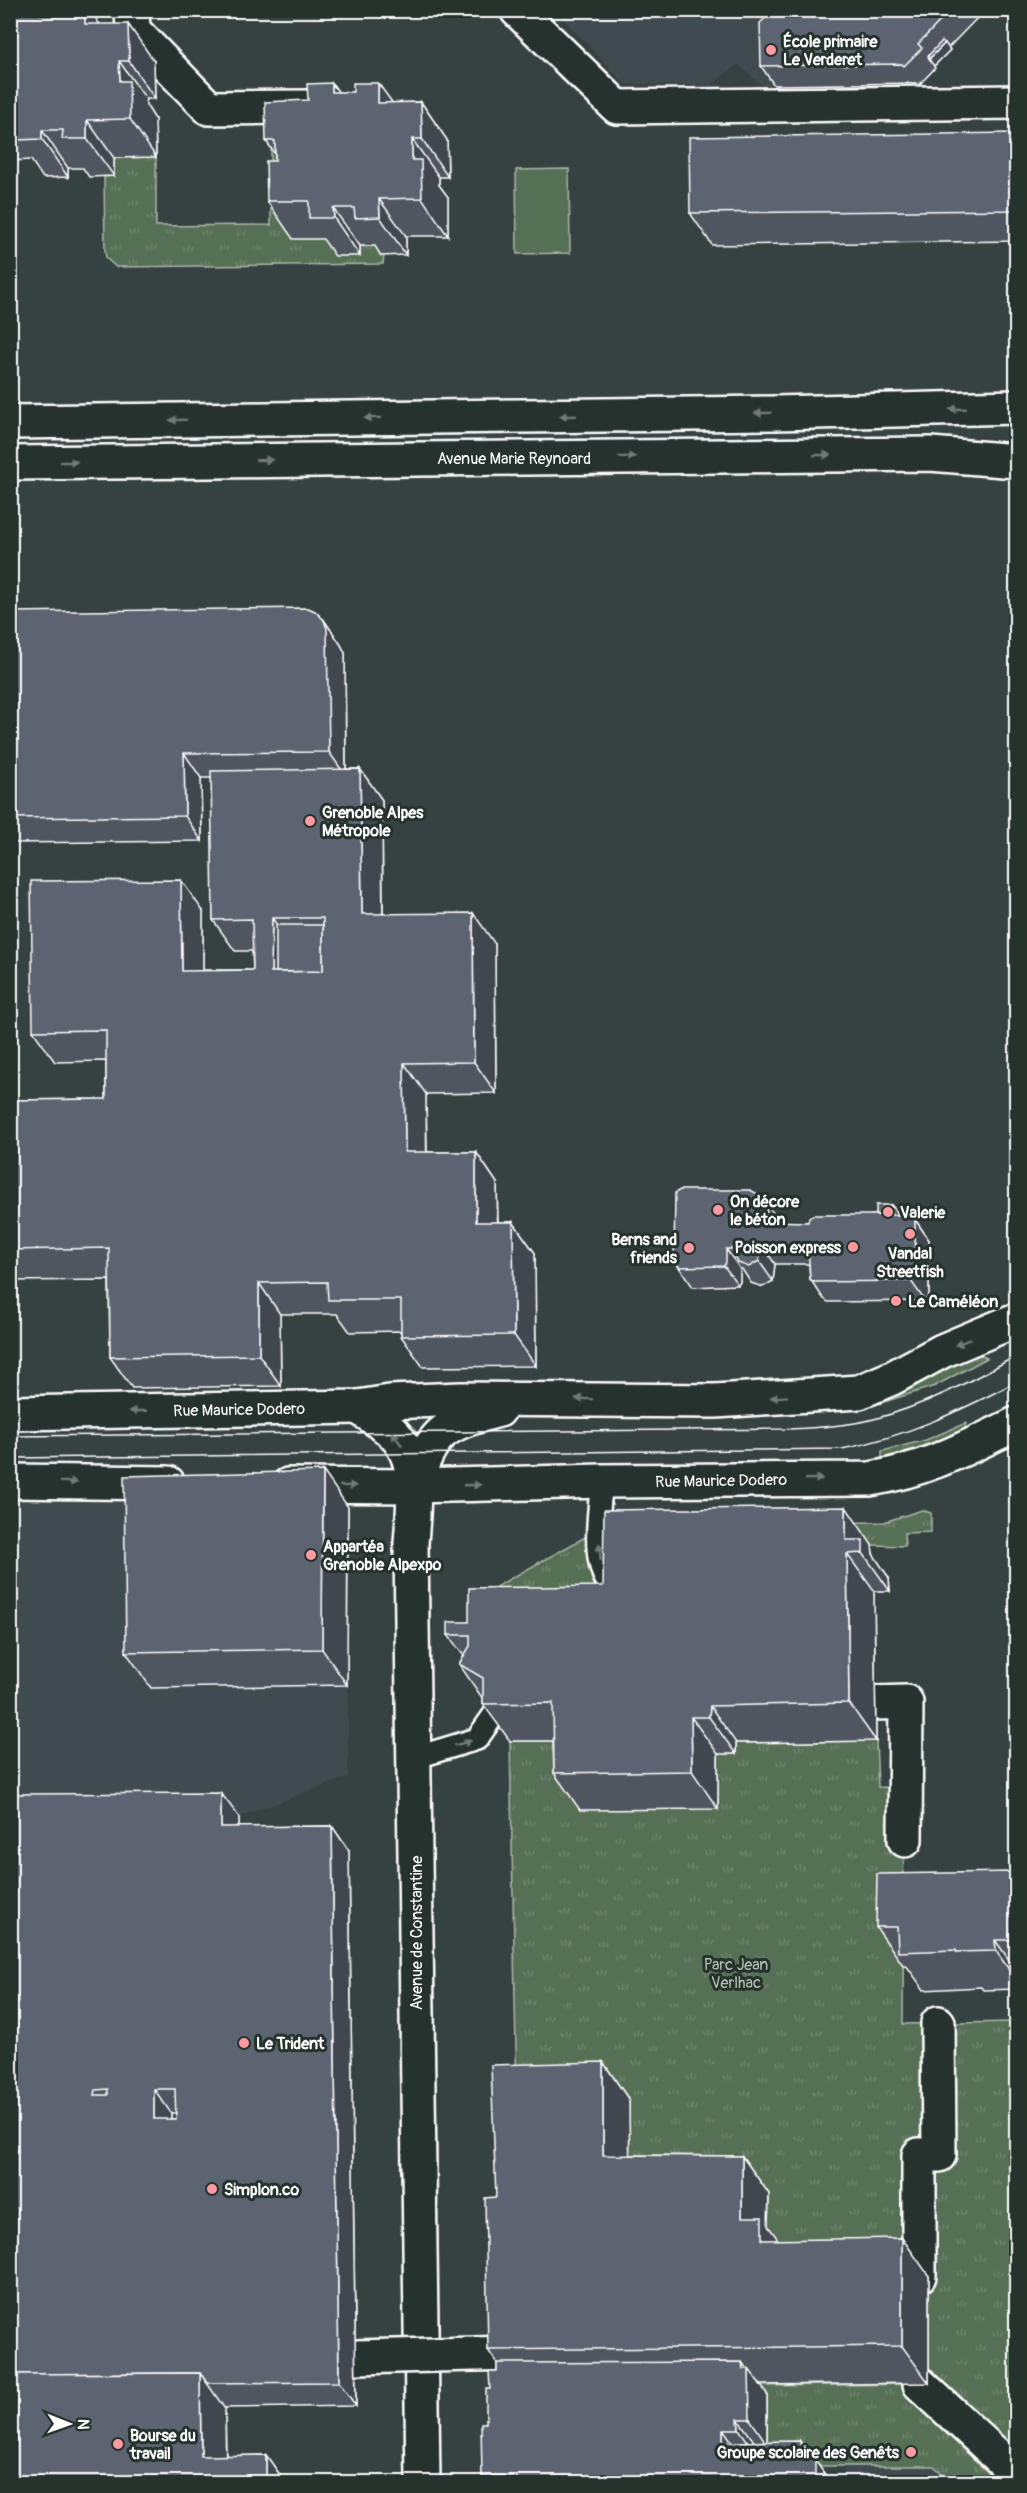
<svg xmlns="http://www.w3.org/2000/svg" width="1027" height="2493" font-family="Pangolin,sans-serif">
  <defs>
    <pattern id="grass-tufts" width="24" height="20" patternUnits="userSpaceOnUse" patternTransform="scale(1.5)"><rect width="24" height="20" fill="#576f54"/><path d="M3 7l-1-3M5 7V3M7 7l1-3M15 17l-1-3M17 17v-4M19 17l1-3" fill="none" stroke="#70856e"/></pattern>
  </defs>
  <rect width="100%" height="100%" fill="#364241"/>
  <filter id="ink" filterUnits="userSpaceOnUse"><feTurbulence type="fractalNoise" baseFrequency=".0167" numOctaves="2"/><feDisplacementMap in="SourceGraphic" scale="12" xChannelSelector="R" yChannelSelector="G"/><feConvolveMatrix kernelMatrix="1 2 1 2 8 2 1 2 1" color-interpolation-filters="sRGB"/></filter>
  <g filter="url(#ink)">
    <g fill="#414c4f">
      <polygon points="556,11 984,11 918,86 915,83 774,85 764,87 738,64 710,86 625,84"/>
      <polygon points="10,1477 348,1507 348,1777 239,1817 239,1851 192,2113 11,2115"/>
      <polygon points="842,2422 1010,2482 844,2482"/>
    </g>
    <g fill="url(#grass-tufts)" stroke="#abb7aa" stroke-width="1.5">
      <polygon points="271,122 336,239 360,246 381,246 384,255 383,264 116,267 106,258 105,251 104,177 114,176 114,158 156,157 156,226 271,225"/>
      <polygon points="976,1353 987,1358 935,1386 868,1407 953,1361"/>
      <polygon points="966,1423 964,1433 932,1450 882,1460 882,1451 926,1440"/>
      <polygon points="922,1510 931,1513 931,1532 904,1533 905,1546 872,1545 634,1525 884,1522"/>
      <path d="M585,1537l4,1c3,8 0,15 0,24 0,10 3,19 7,28l-104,-1z"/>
      <polygon points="510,1741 579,1741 718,1754 736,1754 736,1743 876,1741 878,1787 904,1788 903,2024 1016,2022 1016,2482 951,2482 934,2466 817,2466 767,2443 767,2394 759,2386 920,2384 788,2278 630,2179 629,2100 517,2103"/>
    </g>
    <polygon fill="#576f54" stroke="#abb7aa" stroke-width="1.5" points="569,169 570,253 517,254 516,170"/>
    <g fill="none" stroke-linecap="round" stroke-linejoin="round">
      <defs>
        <g id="lane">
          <path d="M602,1481c-3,28 -11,81 7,103 3,4 9,6 12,8"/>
          <polyline points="414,1758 477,1739 498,1709"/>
        </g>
        <g id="street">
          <polyline points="132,10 133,30 209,108 309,107"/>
          <polyline points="517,10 617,107 1016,102"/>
          <path d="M358,1407c11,8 24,16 34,25 30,28 21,76 19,112l12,938"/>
          <polyline points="10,1413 358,1407 390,1402 461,1399 715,1401 859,1392 892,1378 942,1351 1016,1320"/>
          <polyline points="10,1481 168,1483"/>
          <path d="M288,1485l126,1 188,-5 268,-2c56,-9 96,-31 146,-55"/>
          <path d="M414,1486c19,-56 28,-61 85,-76"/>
          <polyline points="875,1703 906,1702 905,1840"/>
          <polyline points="919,2276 919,2155 939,2155 938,2023"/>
          <polyline points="920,2384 1016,2473"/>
        </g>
        <g id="secondary">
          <polyline points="10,422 775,413 1016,407"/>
          <polyline points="10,463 930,454 1016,461"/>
        </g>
      </defs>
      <use href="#lane" stroke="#fff" stroke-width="26"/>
      <use href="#street" stroke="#fff" stroke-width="38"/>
      <use href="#secondary" stroke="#fff" stroke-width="38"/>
      <use href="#lane" stroke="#26332d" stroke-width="21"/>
      <use href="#street" stroke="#26332d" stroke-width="33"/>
      <use href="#secondary" stroke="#26332d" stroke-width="33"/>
      <g stroke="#fff" stroke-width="1.5">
        <path d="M10,1436l777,-7c29,-1 59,-3 87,-10 50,-13 97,-38 142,-63"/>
        <path d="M10,1458l832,-9c63,-12 118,-38 174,-67"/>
      </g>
      <defs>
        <polyline id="street-bridge" points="356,2357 514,2353"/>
      </defs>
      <use href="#street-bridge" stroke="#fff" stroke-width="38" stroke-linecap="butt"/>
      <use href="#street-bridge" stroke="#26332d" stroke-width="33"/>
    </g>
    <g fill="#4f5661" stroke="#fff" stroke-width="1.5" fill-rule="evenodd">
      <polygon points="44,10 46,14 99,24 154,61 155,99 146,99 146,105 155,119 156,157 114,158 114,176 89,177 83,168 68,168 68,177 43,178 31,160 10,161 10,22 15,22"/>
      <polygon points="774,10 985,10 948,48 950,50 934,66 935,68 918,86 916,83 774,85 761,66"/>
      <polygon points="338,92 392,103 421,102 447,140 448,177 439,177 439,185 448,197 448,236 406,236 406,255 381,256 375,246 360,246 360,256 335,256 323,239 293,239 267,201 275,161 275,154 266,141 308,100"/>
      <polygon points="1017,133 1017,241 712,245 690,213"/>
      <polygon points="324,620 341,645 345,653 346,769 360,769 382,800 383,913 495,944 496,1093 426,1094 427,1152 476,1152 497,1183 498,1222 513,1222 535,1253 536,1366 423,1367 401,1336 401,1331 350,1332 337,1314 280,1314 281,1386 132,1388 110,1357 109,1280 10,1281 10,1100 106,1099 106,1061 55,1062 33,1031 203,911 203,970 253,970 252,951 235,951 213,920 212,778 201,778 202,841 10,843 10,668"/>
      <polygon points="891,1205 897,1212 896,1215 912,1215 929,1240 929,1295 925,1301 828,1302 823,1298 810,1279 809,1264 775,1264 773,1281 763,1287 751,1283 742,1269 740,1269 740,1282 738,1285 693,1287 674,1260 778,1222 808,1222 876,1215"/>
      <polygon points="348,1507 347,1685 151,1688 126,1652"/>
      <polygon points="872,1545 873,1554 889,1578 890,1591 874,1591 876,1741 736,1743 736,1754 718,1754 718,1809 580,1810 554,1773 553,1741 510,1741 483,1704 483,1699 459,1664 464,1656 448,1635 469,1622 603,1586"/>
      <path d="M10,1794l229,23v10l93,-1 17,25 7,555 -131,2 1,48 40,-1 19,27h-275zM171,2113h5v6h-5z"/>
      <polygon points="1013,1872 1017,1877 1017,1989 983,1990 981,1987 924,1990 906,1965 903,1965 876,1927"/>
      <polygon points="603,2062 629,2100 629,2155 742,2156 769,2194 768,2226 778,2240 929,2276 929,2383 760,2385 767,2394 767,2442 815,2460 830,2482 486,2482 482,2476 490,2389 497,2371 497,2363 488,2350 496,2197"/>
    </g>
    <g fill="#40464f" stroke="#fff" stroke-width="1.5">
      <polygon points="40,10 44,10 66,42 40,14"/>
      <polygon points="85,10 90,10 112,42 85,24"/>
      <polygon points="128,24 154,61 155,99 129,61"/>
      <polygon points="945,43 950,50 934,66 929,59"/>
      <polygon points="119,61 146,99 146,105 155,119 156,157 130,119 120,81"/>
      <polygon points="332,83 359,121 332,92"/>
      <polygon points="378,83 405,120 378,103"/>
      <polygon points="421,102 447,140 448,177 422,139"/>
      <polygon points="87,120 114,158 114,176 87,139"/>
      <polygon points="42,130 68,168 68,177 42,139"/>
      <polygon points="412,139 439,177 439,185 448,197 448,236 422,198 412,160"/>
      <polygon points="379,199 406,236 406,255 380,217"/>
      <polygon points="333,208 360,246 360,256 334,218"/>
      <polygon points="324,620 341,645 345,653 346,776 329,752"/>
      <polygon points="184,753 201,778 202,841 185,816"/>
      <polygon points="360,769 382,800 383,945 362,914"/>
      <polygon points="181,880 203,911 203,1002 182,971"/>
      <polygon points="473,913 495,944 496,1093 474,1062"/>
      <polygon points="272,918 294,949 293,978 271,972"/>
      <polygon points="404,1063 426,1094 427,1183 405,1152"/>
      <polygon points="476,1152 497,1183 498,1253 476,1222"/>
      <polygon points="766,1203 780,1223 767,1221"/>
      <polygon points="891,1205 897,1212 896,1226 891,1218"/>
      <polygon points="912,1215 929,1240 929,1295 925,1301 911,1281"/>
      <polygon points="513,1222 535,1253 536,1366 514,1335"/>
      <polygon points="762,1245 775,1264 773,1281 759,1261"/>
      <polygon points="726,1249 740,1269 740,1282 738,1285 724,1266"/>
      <polygon points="259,1283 280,1314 281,1386 259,1355"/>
      <polygon points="323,1471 348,1507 347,1685 322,1649"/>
      <polygon points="846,1507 872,1545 873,1554 889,1578 890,1591 863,1553 846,1540"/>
      <polygon points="847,1554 874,1591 876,1741 849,1703"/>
      <polygon points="710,1706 736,1743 736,1754 709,1717"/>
      <polygon points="691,1717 718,1754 718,1809 692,1771"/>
      <polygon points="221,1793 239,1817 239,1852 221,1827"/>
      <polygon points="332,1826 349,1851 356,2406 339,2382"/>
      <polygon points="1013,1872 1017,1877 1017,1942 1015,1940"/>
      <polygon points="995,1940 1017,1971 1017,1981 996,1951"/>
      <polygon points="603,2062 629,2100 630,2192 603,2155"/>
      <polygon points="154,2089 171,2113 171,2143 154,2119"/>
      <polygon points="742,2156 769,2194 768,2226 789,2254 768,2249 742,2217"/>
      <polygon points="902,2238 929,2276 929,2383 902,2346"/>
      <polygon points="742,2362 749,2372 749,2369 767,2394 767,2444 750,2419"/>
      <polygon points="200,2373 225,2409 226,2482 201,2456"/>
      <polygon points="738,2419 756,2444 756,2453 739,2429"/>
      <polygon points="723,2429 741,2454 723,2442"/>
      <polygon points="800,2441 815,2462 815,2460 830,2482 815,2482 801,2453"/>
      <polygon points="266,2455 285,2482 266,2482"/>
    </g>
    <g fill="#5c6471" stroke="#fff" stroke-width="1.5" fill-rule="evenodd">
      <polygon points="15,10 40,10 40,14 61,13 61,10 85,10 85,24 128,24 129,61 119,61 120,81 129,81 130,119 87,120 87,139 62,139 63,130 42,130 42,139 17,140 16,122 10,122 10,22 15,22"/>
      <polygon points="774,10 951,10 918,44 922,48 904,66 902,64 761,66 760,23"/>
      <polygon points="942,41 945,43 929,59 928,56"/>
      <polygon points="332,83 332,92 353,92 353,83 378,83 378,103 421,102 422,139 412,139 412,160 421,160 422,198 379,199 380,217 355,218 354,208 333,208 334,218 309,218 309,201 267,201 266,161 275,161 275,141 266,141 265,102 308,100 307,84"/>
      <polygon points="1017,133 1017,210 690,213 689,137"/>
      <polygon points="308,608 315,611 324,620 327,629 329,752 184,753 185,816 10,818 11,612"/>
      <path d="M360,769l2,145 111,-1 1,149 -70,1 1,89h71v70h37l1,113 -113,1v-36h-73l-1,-18 -68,1v72l-149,2 -1,-109 -99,2v-150l96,-1v-69l-73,1 -2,-150 150,-1 1,91 71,-1 -1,-51 -39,1 -2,-149zM272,918h51v53l-52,1z"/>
      <polygon points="276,925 323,925 323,971 276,972"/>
      <polygon points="680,1190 750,1190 758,1194 766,1203 767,1221 808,1222 809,1217 813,1215 912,1215 915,1221 916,1276 911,1281 814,1282 810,1279 808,1244 762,1245 759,1261 749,1267 738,1263 734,1254 735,1249 726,1249 726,1262 724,1266 679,1267 674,1260 675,1193"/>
      <rect x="876" y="1205" width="15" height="10"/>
      <polygon points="323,1471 322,1649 126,1652 124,1476"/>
      <polygon points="846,1507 846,1540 863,1540 863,1553 847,1554 849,1703 710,1706 709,1717 691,1717 692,1771 554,1773 553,1703 483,1704 483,1678 459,1664 470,1646 470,1635 448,1635 448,1622 469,1622 469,1588 603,1586 604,1510"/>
      <path d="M221,1793v34l111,-1 7,556 -131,1 -8,-10 -190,1v-580zM108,2089v6h-13l1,-5zM154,2089h21l1,30h-22z"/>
      <polygon points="1013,1872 1015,1940 995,1940 996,1951 956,1952 956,1950 898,1952 897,1927 876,1927 877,1874"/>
      <polygon points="603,2062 603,2155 742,2156 742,2217 762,2217 762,2240 902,2238 902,2346 488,2350 485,2198 496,2197 491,2065"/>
      <polygon points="742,2362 743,2369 749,2369 750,2419 738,2419 739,2429 723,2429 723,2442 800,2441 801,2453 807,2454 807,2460 815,2460 815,2482 516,2482 517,2476 482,2476 481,2423 486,2423 486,2389 490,2389 489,2371 497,2371 497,2363"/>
      <polygon points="200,2373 201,2456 266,2455 266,2482 10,2482 10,2374"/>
    </g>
    <defs><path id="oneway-solid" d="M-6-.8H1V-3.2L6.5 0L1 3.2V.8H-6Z" transform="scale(1.5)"/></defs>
    <g fill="#727a76">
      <use href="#oneway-solid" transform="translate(958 409) rotate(178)"/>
      <use href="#oneway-solid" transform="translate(763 413) rotate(179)"/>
      <use href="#oneway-solid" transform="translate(568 416) rotate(179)"/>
      <use href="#oneway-solid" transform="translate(373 418) rotate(179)"/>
      <use href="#oneway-solid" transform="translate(178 420) rotate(179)"/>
      <use href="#oneway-solid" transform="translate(822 455) rotate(-1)"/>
      <use href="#oneway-solid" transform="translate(627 457)"/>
      <use href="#oneway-solid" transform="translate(264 460) rotate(-1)"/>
      <use href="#oneway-solid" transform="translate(69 462) rotate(-1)"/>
      <use href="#oneway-solid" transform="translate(963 1342) rotate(157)"/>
      <use href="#oneway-solid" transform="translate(779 1397) rotate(176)"/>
      <use href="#oneway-solid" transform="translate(584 1399) rotate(-179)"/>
      <use href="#oneway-solid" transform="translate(138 1411) rotate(179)"/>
      <use href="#oneway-solid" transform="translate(397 1439) rotate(-127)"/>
      <use href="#oneway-solid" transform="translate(814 1479) rotate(-1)"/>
      <use href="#oneway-solid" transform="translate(69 1482) rotate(1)"/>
      <use href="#oneway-solid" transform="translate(472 1485) rotate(-2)"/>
      <use href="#oneway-solid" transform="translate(348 1486) rotate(1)"/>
      <use href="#oneway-solid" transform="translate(600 1552) rotate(-95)"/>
      <use href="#oneway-solid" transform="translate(463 1743) rotate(-16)"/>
    </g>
  </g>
  <g fill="#ff9aa2" stroke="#26332d" stroke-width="2">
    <circle cx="771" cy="50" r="6"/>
    <circle cx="310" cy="821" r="6"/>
    <circle cx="718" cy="1210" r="6"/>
    <circle cx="888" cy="1212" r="6"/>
    <circle cx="910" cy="1234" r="6"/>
    <circle cx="853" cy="1247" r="6"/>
    <circle cx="689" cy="1248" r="6"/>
    <circle cx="896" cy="1301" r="6"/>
    <circle cx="311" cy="1555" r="6"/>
    <circle cx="244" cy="2043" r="6"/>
    <circle cx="212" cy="2189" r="6"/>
    <circle cx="118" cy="2444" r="6"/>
    <circle cx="911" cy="2452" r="6"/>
  </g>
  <g text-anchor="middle" stroke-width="6" stroke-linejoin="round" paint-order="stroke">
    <g font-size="16" font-weight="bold" fill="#fff" stroke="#26332d" text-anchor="start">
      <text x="783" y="47">École primaire<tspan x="783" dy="18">Le Verderet</tspan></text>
      <text x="322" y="818">Grenoble Alpes<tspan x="322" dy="18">Métropole</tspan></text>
      <text x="730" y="1207">On décore<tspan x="730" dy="18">le béton</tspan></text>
      <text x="900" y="1218">Valerie</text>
      <text x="677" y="1245" text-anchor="end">Berns and<tspan x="677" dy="18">friends</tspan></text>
      <text x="841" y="1253" text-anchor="end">Poisson express</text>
      <text x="910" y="1259" text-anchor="middle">Vandal<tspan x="910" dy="18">Streetfish</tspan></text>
      <text x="908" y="1307">Le Caméléon</text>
      <text x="323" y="1552">Appartéa<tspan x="323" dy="18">Grenoble Alpexpo</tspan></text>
      <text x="256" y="2049">Le Trident</text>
      <text x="224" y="2195">Simplon.co</text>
      <text x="130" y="2441">Bourse du<tspan x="130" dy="18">travail</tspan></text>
      <text x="899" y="2458" text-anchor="end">Groupe scolaire des Genêts</text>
    </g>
    <g font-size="16" fill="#fff" stroke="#26332d">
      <text x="514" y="464">Avenue Marie Reynoard</text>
      <text transform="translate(239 1409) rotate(-1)" y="6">Rue Maurice Dodero</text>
      <text transform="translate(721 1480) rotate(-1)" y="6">Rue Maurice Dodero</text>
      <text transform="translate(416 1933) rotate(-90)" y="6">Avenue de Constantine</text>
    </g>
    <g font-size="16" fill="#b3beb2" stroke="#26332d">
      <text x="736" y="1970">Parc Jean<tspan x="736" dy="18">Verlhac</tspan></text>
    </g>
  </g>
  <rect width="1027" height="2493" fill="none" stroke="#26332d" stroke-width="36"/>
  <rect x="18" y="18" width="991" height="2457" fill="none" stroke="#fff" stroke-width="2" filter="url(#ink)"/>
  <g transform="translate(69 2424) rotate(91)" stroke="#26332d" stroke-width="4.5" paint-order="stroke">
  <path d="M0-4.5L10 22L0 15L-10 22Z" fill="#ffffff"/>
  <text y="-9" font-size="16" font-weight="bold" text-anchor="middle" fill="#ffffff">N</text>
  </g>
</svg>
